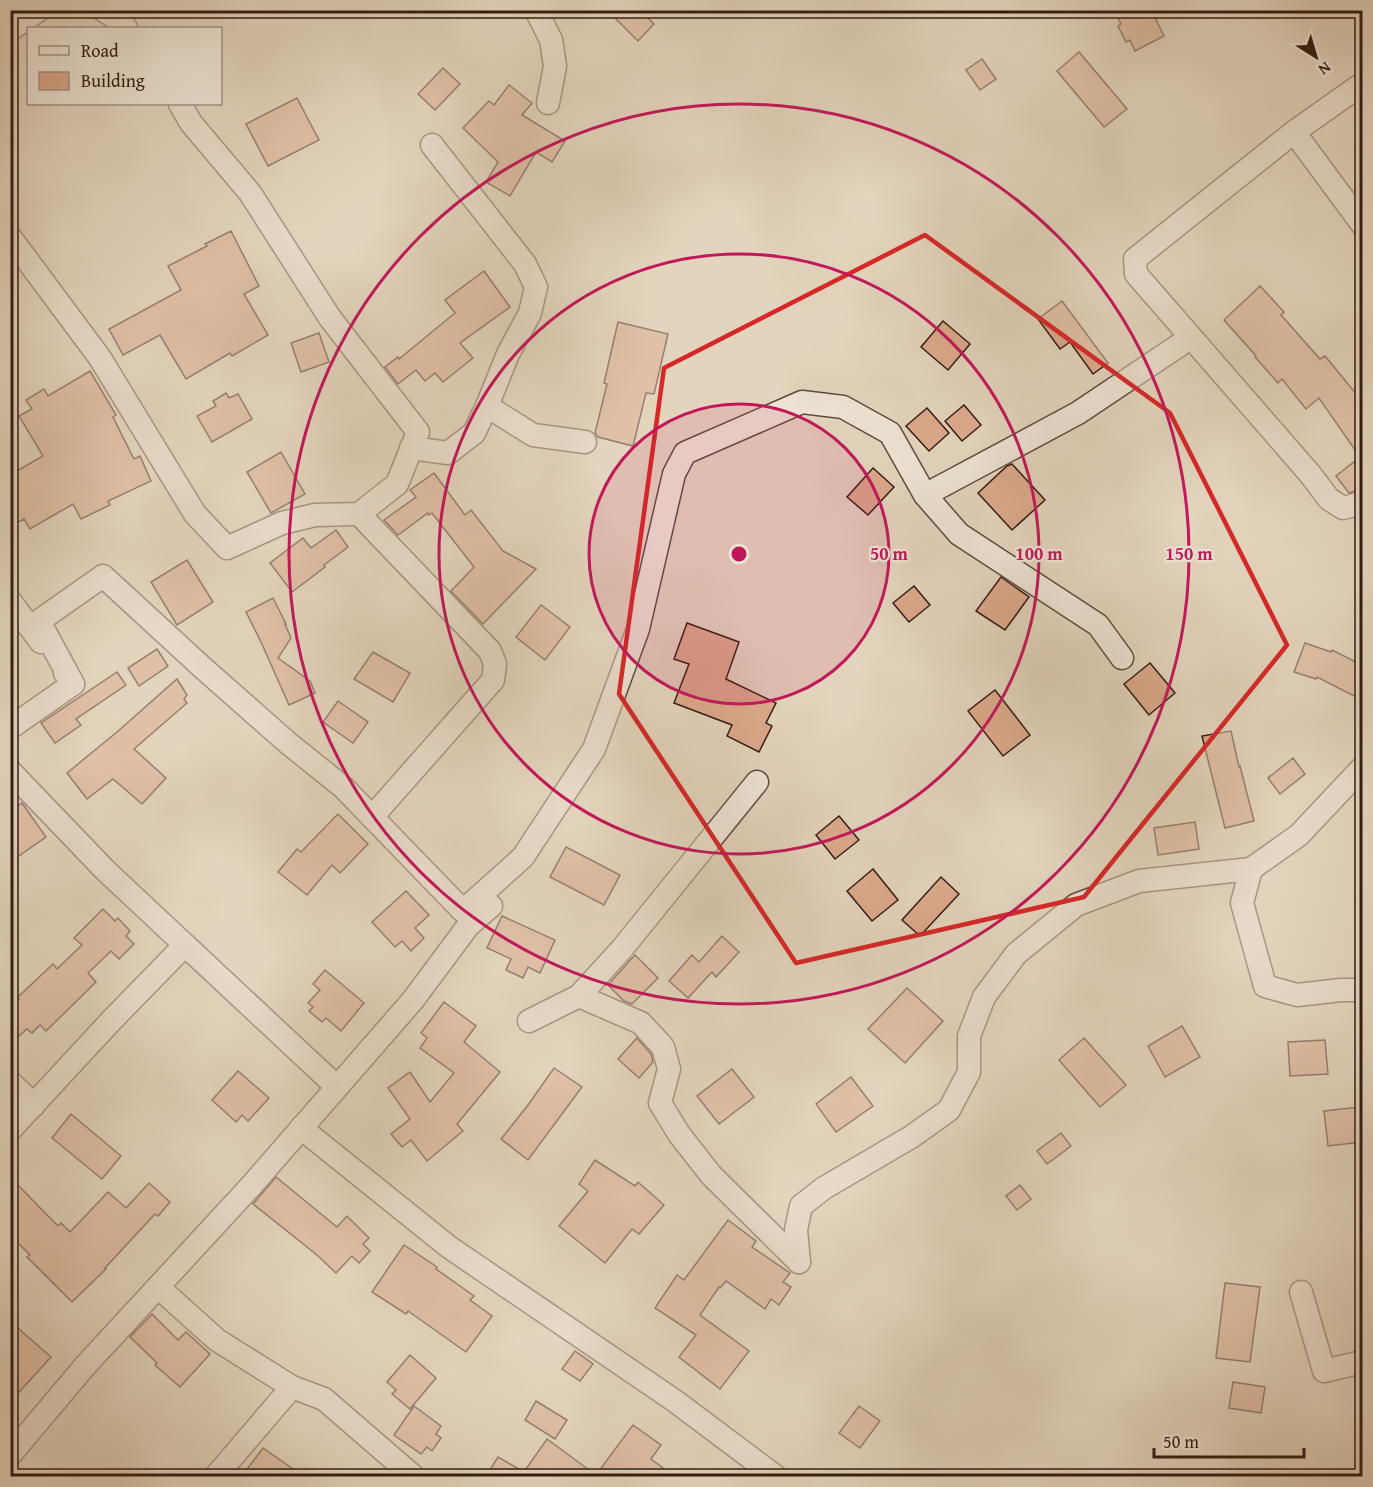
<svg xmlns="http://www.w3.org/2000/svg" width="1373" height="1487" font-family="'Gentium Book Plus',serif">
  <rect width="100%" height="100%" fill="#e3d4bd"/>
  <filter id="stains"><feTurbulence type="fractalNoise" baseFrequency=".00333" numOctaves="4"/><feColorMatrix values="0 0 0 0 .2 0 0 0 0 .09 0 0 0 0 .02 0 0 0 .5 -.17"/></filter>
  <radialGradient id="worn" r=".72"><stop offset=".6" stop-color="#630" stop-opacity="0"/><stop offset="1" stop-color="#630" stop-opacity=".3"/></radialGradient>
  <g fill="#dca98c" stroke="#341c13" stroke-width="1.5">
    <polygon points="607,10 640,10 654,24 638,41"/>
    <polygon points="1114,10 1151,10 1164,36 1135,51 1130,40 1126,42 1118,26 1121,24"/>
    <polygon points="1079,52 1127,109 1104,127 1057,71"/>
    <polygon points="982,59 996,79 980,90 966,70"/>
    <polygon points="443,68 460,84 435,110 418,94"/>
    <polygon points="509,85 532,103 522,115 565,141 552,162 536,152 510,196 486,182 498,162 463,128 489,101 494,105"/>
    <polygon points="297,98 319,140 268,166 246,124"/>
    <polygon points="231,231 259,286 244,294 268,335 232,356 230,353 186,379 160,335 123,355 109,329 181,290 168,266 207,246 205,244"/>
    <polygon points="484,271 510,307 460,343 473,358 443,382 435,373 425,381 416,370 398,384 385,367 398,357 399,359 455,313 445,300"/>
    <polygon points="1260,286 1284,312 1281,315 1320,359 1325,356 1362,401 1362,487 1358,490 1349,493 1336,476 1360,457 1319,398 1306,409 1282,379 1278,383 1255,357 1256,356 1224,320"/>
    <polygon points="1062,301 1108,363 1093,374 1070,342 1060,349 1038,319"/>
    <polygon points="943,321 970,344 948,370 921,347"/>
    <polygon points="618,322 668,334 654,394 646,393 633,446 598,437 595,433 607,384 604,383"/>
    <polygon points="319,333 329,362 301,372 291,343"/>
    <polygon points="90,371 116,415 113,417 134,459 140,456 151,481 108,501 110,505 81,519 73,504 30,529 24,519 15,524 10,515 10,475 43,456 19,416 32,409 26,400 44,389 48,396"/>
    <polygon points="226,393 229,398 238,394 252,419 212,442 197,416 216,406 213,401"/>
    <polygon points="964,405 981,425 962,441 945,421"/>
    <polygon points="927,408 949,433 929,451 906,426"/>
    <polygon points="281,452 305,494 271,513 247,472"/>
    <polygon points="1012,464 1045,500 1012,530 978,493 1007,466"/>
    <polygon points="873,468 894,487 868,515 847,497"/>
    <polygon points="434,473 465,515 471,510 503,551 536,569 483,624 451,591 474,567 432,513 429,515 428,513 398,535 384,520 416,497 410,490"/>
    <polygon points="336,530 348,547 324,565 325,567 292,592 270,563 303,538 311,548"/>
    <polygon points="187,560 213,602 177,625 151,582"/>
    <polygon points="1001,577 1029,597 1005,630 976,611"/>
    <polygon points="914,586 930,605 909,622 893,603"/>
    <polygon points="273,598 286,624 285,624 291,638 278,658 310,681 315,693 289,705 261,642 246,612"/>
    <polygon points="541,605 570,627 545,660 516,637"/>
    <polygon points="687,623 739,642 726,679 776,703 766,723 772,726 759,752 727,736 732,725 674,703 689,664 674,659"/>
    <polygon points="1305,643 1331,652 1332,650 1362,665 1362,700 1317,677 1316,679 1294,672"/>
    <polygon points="157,649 168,666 139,686 128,668"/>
    <polygon points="373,652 410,673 393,702 354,679"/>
    <polygon points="1150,663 1175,693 1149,715 1124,684"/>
    <polygon points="117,672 126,685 76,719 81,725 55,743 41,723"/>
    <polygon points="177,679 187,695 184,699 187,703 134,749 166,778 142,804 113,779 87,799 67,773 117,732"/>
    <polygon points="995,690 1030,735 1003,756 968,711"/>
    <polygon points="338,701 368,722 353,743 323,722"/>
    <polygon points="1231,731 1239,767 1240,766 1254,821 1225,828 1202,736"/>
    <polygon points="1293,758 1305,774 1280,794 1268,778"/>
    <polygon points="22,803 46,837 10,862 10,811"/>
    <polygon points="338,814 368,844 340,873 332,865 307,895 278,872 297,849 301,852"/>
    <polygon points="839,816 859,840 835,859 816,835"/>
    <polygon points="1195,822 1199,849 1158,855 1154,828"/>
    <polygon points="566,847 620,875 604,905 550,877"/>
    <polygon points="873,869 898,900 872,921 847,891"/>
    <polygon points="941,877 959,894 920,936 902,920"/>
    <polygon points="406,891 429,915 415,928 424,938 411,951 402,941 395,947 372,922"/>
    <polygon points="103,909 115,921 118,918 130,931 126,936 134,944 119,959 111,951 88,973 96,982 46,1031 40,1025 32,1033 27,1029 19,1036 10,1026 10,1007 19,999 18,997 53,964 57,969 82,945 74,938"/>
    <polygon points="502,916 555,940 540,973 528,967 523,978 506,970 511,959 487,948"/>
    <polygon points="722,936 739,952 716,977 712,972 688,998 669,981 692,955 699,962"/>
    <polygon points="635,955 658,978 632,1004 624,1001 608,985"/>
    <polygon points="325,970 364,1003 341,1031 326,1018 322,1022 309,1011 313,1007 308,1003 320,990 313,984"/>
    <polygon points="907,988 943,1021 905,1063 868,1029"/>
    <polygon points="444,1002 476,1026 464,1042 500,1072 457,1124 463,1131 427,1161 411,1140 402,1147 391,1134 410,1119 388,1088 410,1072 430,1102 454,1073 420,1048 427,1038 421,1033"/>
    <polygon points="1182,1026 1200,1057 1165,1077 1148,1046"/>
    <polygon points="637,1038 651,1054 653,1062 639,1078 618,1059"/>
    <polygon points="1084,1038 1126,1085 1100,1107 1059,1060"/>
    <polygon points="1325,1040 1328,1074 1290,1076 1288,1042"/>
    <polygon points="554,1068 582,1087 528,1160 501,1139 528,1105"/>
    <polygon points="732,1069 754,1097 719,1124 697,1096"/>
    <polygon points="238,1071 269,1098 248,1121 242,1115 236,1122 212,1100"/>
    <polygon points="851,1077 873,1106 836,1132 816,1104"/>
    <polygon points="1360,1107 1362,1142 1328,1146 1324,1111"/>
    <polygon points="71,1114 121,1156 102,1179 52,1138"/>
    <polygon points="1061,1133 1071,1146 1047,1164 1037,1151"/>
    <polygon points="595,1160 635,1186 638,1182 664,1205 639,1234 632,1229 605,1263 559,1226 588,1191 579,1184"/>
    <polygon points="10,1177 58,1226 61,1223 70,1232 108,1192 126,1208 149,1183 170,1202 158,1216 155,1214 105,1268 106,1269 72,1302 27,1257 30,1255 10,1235"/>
    <polygon points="276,1177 337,1227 347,1216 369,1238 363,1244 370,1251 359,1263 352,1256 336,1273 317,1255 253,1204"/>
    <polygon points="1020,1185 1031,1199 1017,1210 1006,1196"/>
    <polygon points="728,1220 756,1241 752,1247 790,1273 783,1282 791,1287 779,1305 771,1299 765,1309 726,1281 720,1288 719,1287 700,1315 749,1351 720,1389 679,1357 696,1335 655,1308 677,1275 684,1280"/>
    <polygon points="404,1245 437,1267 436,1269 474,1296 470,1300 492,1316 466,1352 408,1311 406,1314 372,1292"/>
    <polygon points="1225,1283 1260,1287 1250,1362 1216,1358"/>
    <polygon points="152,1314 178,1340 186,1332 210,1354 180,1387 155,1365 157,1363 130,1337"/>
    <polygon points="10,1321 51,1357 10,1402"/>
    <polygon points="575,1351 593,1364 580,1381 562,1369"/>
    <polygon points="410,1355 436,1378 410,1409 392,1394 396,1390 387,1382"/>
    <polygon points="1233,1382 1265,1387 1261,1413 1229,1408"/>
    <polygon points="536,1401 567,1420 555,1439 525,1420"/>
    <polygon points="414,1406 441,1426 436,1434 441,1438 432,1451 427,1447 421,1454 394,1435"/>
    <polygon points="859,1406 880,1421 860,1448 839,1433"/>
    <polygon points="633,1425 661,1445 651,1459 674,1476 486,1476 498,1457 524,1472 547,1439 596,1475"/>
    <polygon points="263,1448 303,1476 242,1476"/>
  </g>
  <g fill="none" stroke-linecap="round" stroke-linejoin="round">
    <defs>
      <g id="minor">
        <polyline points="103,10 121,21 126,28"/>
        <polyline points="536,10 551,40 555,66 548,103"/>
        <polyline points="10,30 39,10"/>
        <polyline points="1362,84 1294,132 1135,259 1136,274 1310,474 1329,499 1343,508 1362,503"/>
        <polyline points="1294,132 1362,224"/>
        <polyline points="10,237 100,358 195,514 227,548 282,523 315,515 359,514 397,484 418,432 330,318 250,193 191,123 180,104"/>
        <polyline points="487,406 533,435 585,442"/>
        <polyline points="411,448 448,453 474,433 487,406 508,354 530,313 536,287 525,264 432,145"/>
        <polyline points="925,495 1078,413 1190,338"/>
        <polyline points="359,514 490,651 495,664 493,680 372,817"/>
        <polyline points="10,601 41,642"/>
        <polyline points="73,684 39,621 103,576 203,668 288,743 344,788 463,911 523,857 594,749 638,629 674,474 685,453 802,402 843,407 890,433 925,495 959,534 1098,625 1122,658"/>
        <polyline points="10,728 73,684 65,673"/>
        <polyline points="1362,768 1299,835 1251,869 1242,903 1265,986 1297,995 1341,990 1362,990"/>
        <polyline points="10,771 105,870 185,945 110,1022 10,1130"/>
        <polyline points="185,945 337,1087"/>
        <polyline points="579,996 641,1023 663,1047 669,1069 660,1103 679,1134 711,1175 799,1262"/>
        <polyline points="529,1021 579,996 621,950 757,782"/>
        <polyline points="10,1082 34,1105"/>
        <polyline points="301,1128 449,1247 675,1401 775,1476"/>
        <polyline points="799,1262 796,1230 801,1206 824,1188 911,1137 949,1110 969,1072 969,1036 984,997 1016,954 1076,905 1139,881 1251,869"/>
        <polyline points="158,1287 217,1340 292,1387 324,1399 413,1476"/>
        <polyline points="1301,1292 1324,1371 1362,1362"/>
        <polyline points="10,1455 85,1366 251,1186 413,1000 468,926 491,906"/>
        <polyline points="216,1476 292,1387"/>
      </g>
    </defs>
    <use href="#minor" stroke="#604a3e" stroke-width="25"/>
    <use href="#minor" stroke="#ede3d4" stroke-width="22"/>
  </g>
  <path d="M0 0H1373V1487H0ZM925,235l245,178 117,232 -203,252 -288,66 -177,-269 45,-326z" fill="#e3d4bd" fill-opacity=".55" fill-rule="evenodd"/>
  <path fill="none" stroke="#d62828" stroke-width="4.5" stroke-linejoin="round" d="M925,235l245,178 117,232 -203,252 -288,66 -177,-269 45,-326z"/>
  <circle cx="739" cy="554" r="150" fill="#c2185b" fill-opacity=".12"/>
  <g fill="none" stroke="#c2185b" stroke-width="3">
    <circle cx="739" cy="554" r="150"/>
    <circle cx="739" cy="554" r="300"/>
    <circle cx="739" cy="554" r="450"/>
  </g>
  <circle cx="739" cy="554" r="9" fill="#c2185b" stroke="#ede3d4" stroke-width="3"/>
  <g font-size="18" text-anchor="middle" font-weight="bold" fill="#c2185b" stroke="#ede3d4" stroke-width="4.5" stroke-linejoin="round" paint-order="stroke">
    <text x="889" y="560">50 m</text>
    <text x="1039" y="560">100 m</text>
    <text x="1189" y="560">150 m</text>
  </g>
  <rect width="1373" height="1487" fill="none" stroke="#e3d4bd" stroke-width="36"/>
  <rect x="12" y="12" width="1349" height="1463" fill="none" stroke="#341c13" stroke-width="3"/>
  <rect x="18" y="18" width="1337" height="1451" fill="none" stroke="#341c13" stroke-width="1.5"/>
  <rect x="27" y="27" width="195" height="78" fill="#ede3d4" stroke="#a39387" stroke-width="1.5"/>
  <rect x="39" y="46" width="30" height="9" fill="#ede3d4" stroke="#a39387" stroke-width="1.5"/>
  <text x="81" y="57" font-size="18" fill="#341c13">Road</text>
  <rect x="39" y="72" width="30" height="18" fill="#dca98c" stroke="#a39387" stroke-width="1.5"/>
  <text x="81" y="87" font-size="18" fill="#341c13">Building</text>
  <g transform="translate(1316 57) rotate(143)" stroke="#ede3d4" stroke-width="4.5" paint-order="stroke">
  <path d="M0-4.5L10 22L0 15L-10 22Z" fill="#341c13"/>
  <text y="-9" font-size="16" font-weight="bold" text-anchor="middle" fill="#341c13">N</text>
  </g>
  <path d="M1154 1448v9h150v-9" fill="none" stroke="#341c13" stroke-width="3"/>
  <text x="1163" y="1448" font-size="18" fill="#341c13" stroke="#ede3d4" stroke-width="4.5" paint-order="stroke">50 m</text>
  <rect width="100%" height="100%" filter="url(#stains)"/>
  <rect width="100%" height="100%" fill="url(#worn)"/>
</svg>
